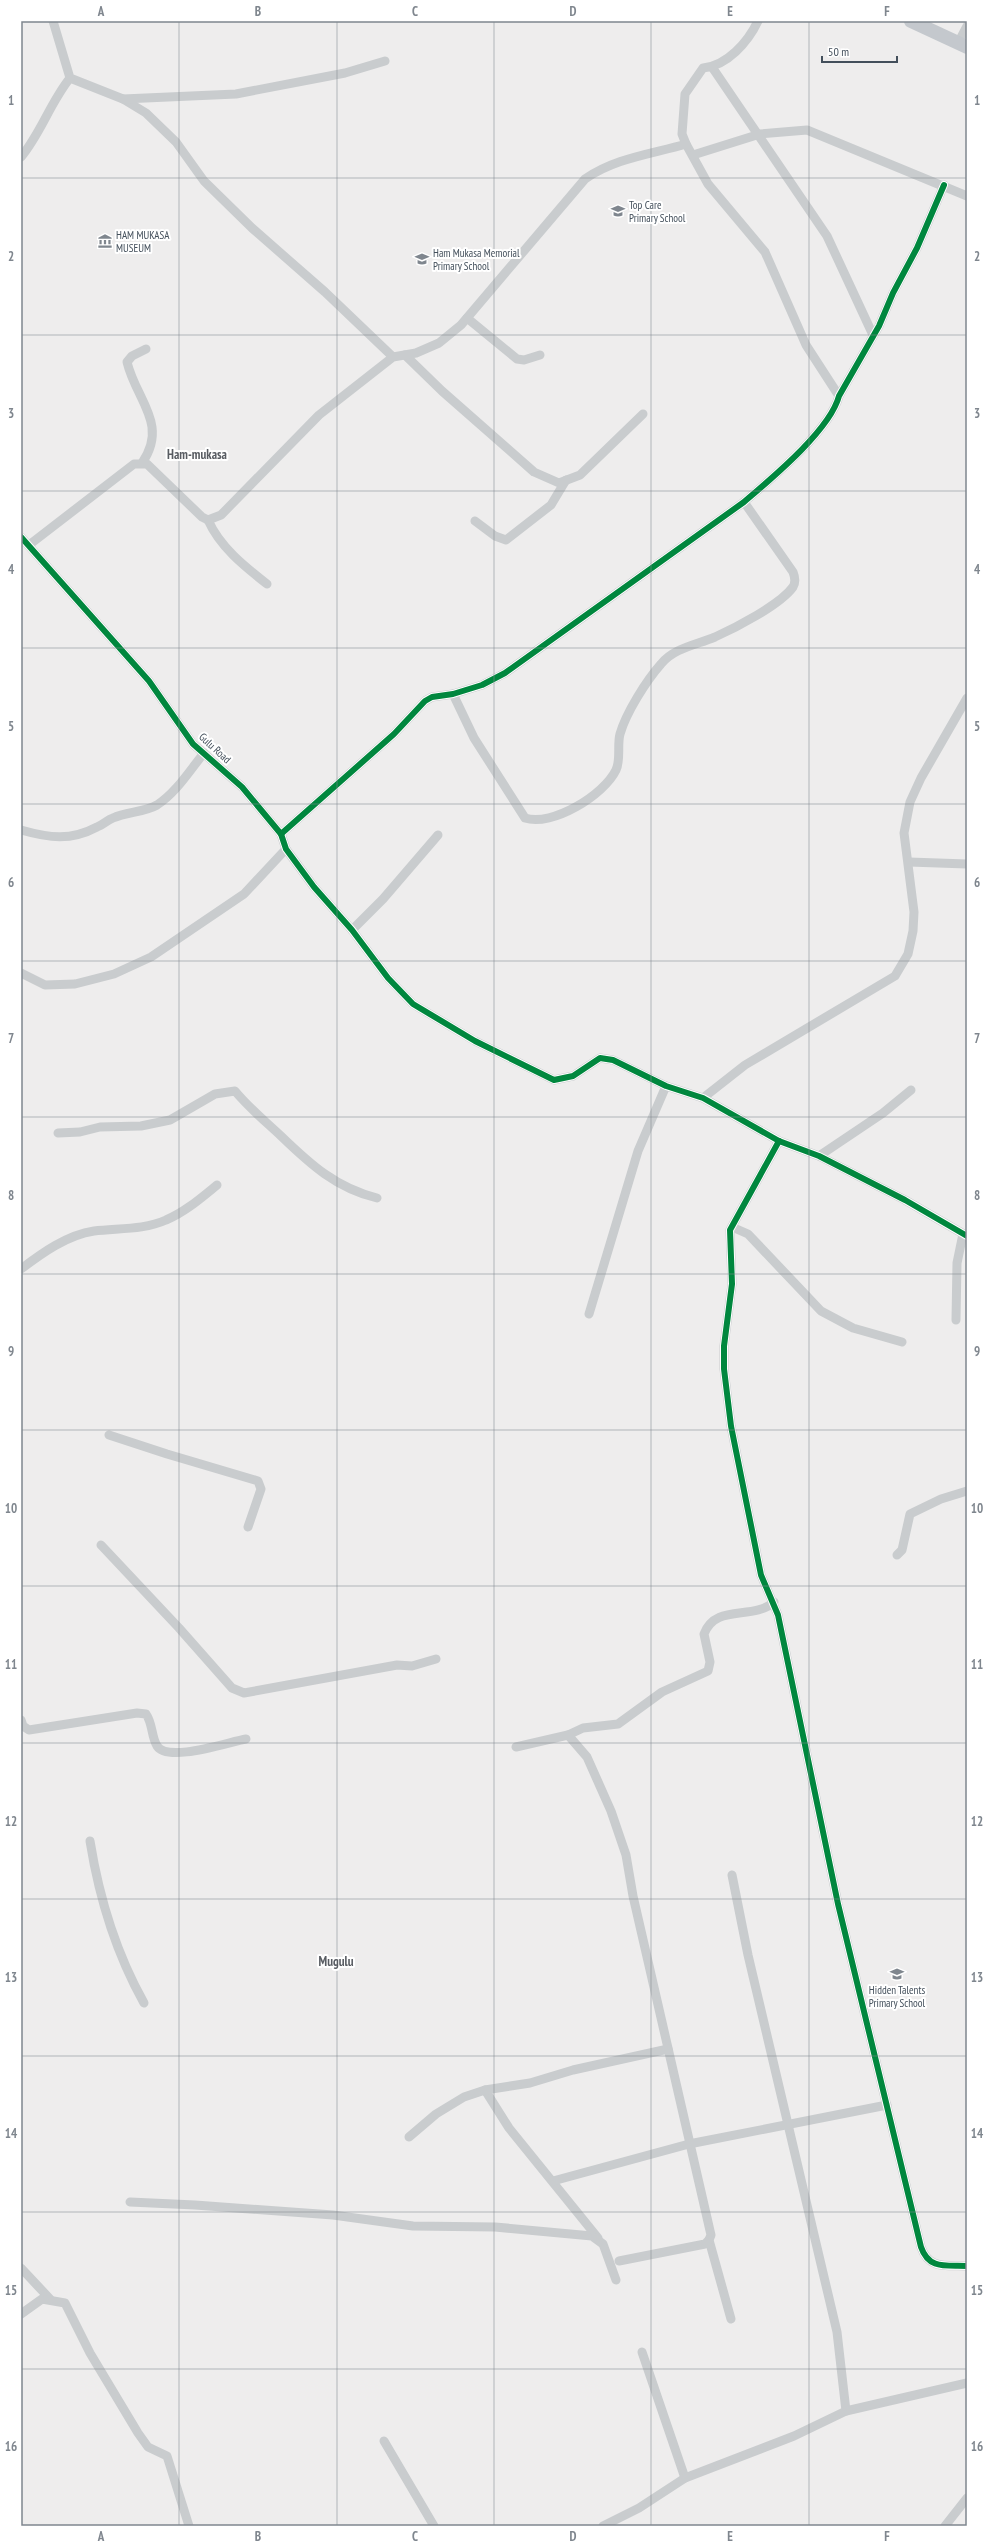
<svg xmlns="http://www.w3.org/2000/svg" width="988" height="2547" font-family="'PT Sans Narrow',sans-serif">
  <rect width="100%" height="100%" fill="#eeeded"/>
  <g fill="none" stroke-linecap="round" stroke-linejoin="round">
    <g stroke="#c9ccce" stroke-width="9">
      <polyline points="53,21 70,78 123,99 146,113 176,142 204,181 252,228 325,292 393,357"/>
      <path d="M758,21c-10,21 -31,45 -55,47l-18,26 -3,40 4,10 22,40 57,68 41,93 33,51"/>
      <polyline points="958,43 967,26"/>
      <polyline points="712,67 827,236 873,335"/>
      <polyline points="123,99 236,94 345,73 385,61"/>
      <polyline points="693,155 760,134 807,130 967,196"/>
      <path d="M21,157c20,-24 29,-54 49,-79"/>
      <polyline points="467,318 517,359 524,360 540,355"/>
      <polyline points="405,355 442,391 534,472 559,483 580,475 643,414"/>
      <path d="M142,463c27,-39 -6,-63 -15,-101l5,-6 14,-7"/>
      <path d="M208,520c12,27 36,46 59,64"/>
      <polyline points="475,521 495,536 506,540 551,505 566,480"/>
      <polyline points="21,537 149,681 193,744 242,787 281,834 286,849 314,887 352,930 388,978 413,1004 475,1041 554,1080 573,1076 600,1058 613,1060 666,1086 703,1098 779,1141 819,1156 905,1200 967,1236"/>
      <path d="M29,545l105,-81h13l55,53 6,3 13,-5 98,-100 74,-58 23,-4 23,-10 22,-18 124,-146c30,-21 67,-25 101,-35"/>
      <path d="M453,694l21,44 51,80c27,9 79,-23 91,-48 5,-10 1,-25 4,-36 6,-21 26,-53 41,-70 13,-16 35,-19 54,-27 20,-9 65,-32 78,-50 3,-5 2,-10 0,-15l-49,-70"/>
      <path d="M21,830c28,8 50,11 76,-3 6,-2 10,-7 16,-9 13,-6 32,-6 44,-13 19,-12 33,-35 47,-52"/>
      <path d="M281,834l113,-100 31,-33 7,-4 21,-3 29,-9 23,-12 239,-171c28,-24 86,-72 95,-106l40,-70 14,-33 24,-45 27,-63"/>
      <polyline points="909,862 967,864"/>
      <polyline points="352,930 383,899 438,835"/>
      <polyline points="21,973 45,985 75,984 114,974 151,957 244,894 286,849"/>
      <polyline points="703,1098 745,1065 895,976 908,954 913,931 914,912 904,833 910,802 921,778 967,698"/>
      <path d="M58,1133l22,-1 20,-5 41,-1 29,-6 45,-26 20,-3c14,17 30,30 46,45 29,28 55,52 96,62"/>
      <path d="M779,1141l-49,89 2,54 -8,62v23l7,57 30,149 17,40 60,289 83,343c8,23 25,18 46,19"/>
      <polyline points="819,1156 883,1113 911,1090"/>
      <polyline points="732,1227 748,1234 821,1311 853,1328 902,1342"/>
      <path d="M21,1269c21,-16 46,-34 73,-38 24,-3 50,-1 72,-11 19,-8 35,-22 51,-35"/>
      <polyline points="589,1314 638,1151 666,1086"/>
      <polyline points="956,1320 957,1263 963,1234"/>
      <polyline points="109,1435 167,1454 258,1481 261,1489 248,1527"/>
      <polyline points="101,1545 179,1628 232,1688 244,1693 397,1665 412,1666 436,1659"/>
      <polyline points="897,1555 902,1550 910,1514 941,1499 967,1491"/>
      <path d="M21,1720l2,6 6,4 108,-17 9,1c7,10 5,22 11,32 11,17 71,-4 89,-7"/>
      <path d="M568,1735l15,-7 35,-4 44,-32 46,-21 2,-9 -6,-28c12,-31 48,-13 70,-32"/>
      <polyline points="516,1747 568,1735 587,1757 611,1811 626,1855 633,1896 711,2235 709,2240 731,2319"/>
      <path d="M90,1841c9,56 26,112 54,162"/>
      <polyline points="732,1875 748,1955 837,2332 846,2411"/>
      <polyline points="485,2090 509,2128 598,2238"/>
      <polyline points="409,2137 436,2114 464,2097 485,2090 530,2083 573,2070 668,2049"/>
      <polyline points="553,2181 689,2144 887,2105"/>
      <polyline points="130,2202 195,2205 333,2215 413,2226 495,2227 592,2236 603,2244 616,2280"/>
      <polyline points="619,2261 705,2244 709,2240"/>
      <polyline points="21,2268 50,2299"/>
      <polyline points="21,2314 42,2299 65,2303 90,2353 138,2433 148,2447 167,2456 189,2526"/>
      <polyline points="642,2352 685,2478"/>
      <polyline points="384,2441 434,2526"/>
      <polyline points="603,2526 639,2508 685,2478 794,2436 846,2411 967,2383"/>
      <polyline points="945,2526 967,2498"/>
    </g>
    <polyline stroke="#c4c8cd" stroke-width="14" points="911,21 967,47"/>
    <defs>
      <g id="cycleway">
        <polyline points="21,537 149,681 193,744 242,787 281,834 286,849 314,887 352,930 388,978 413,1004 475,1041 554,1080 573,1076 600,1058 613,1060 666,1086 703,1098 779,1141 819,1156 905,1200 967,1236"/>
        <path d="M281,834l113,-100 31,-33 7,-4 21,-3 29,-9 23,-12 239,-171c28,-24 86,-72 95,-106l40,-70 14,-33 24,-45 27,-63"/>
        <path d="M779,1141l-49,89 2,54 -8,62v23l7,57 30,149 17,40 60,289 83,343c8,23 25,18 46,19"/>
      </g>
    </defs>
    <use href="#cycleway" stroke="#fff" stroke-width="8"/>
    <use href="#cycleway" stroke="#00873e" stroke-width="6"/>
  </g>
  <path fill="none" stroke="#7f868e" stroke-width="1" stroke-opacity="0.55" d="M179,21v2505M337,21v2505M494,21v2505M651,21v2505M809,21v2505M21,178h946M21,335h946M21,491h946M21,648h946M21,804h946M21,961h946M21,1117h946M21,1274h946M21,1430h946M21,1586h946M21,1743h946M21,1899h946M21,2056h946M21,2212h946M21,2369h946"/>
  <defs>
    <symbol id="school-bare" viewBox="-9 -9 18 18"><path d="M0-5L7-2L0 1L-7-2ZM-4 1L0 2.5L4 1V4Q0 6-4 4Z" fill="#7f868e" stroke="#fff" stroke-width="2.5" paint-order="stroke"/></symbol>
    <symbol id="museum-bare" viewBox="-9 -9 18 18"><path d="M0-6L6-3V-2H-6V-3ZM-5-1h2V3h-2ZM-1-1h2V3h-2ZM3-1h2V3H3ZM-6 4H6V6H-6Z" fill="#7f868e" stroke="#fff" stroke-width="2.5" paint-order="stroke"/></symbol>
  </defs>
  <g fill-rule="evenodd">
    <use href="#school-bare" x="608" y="201" width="20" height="20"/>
    <use href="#museum-bare" x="95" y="231" width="20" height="20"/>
    <use href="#school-bare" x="412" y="249" width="20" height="20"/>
    <use href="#school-bare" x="887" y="1964" width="20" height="20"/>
  </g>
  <g text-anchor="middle" stroke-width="4" stroke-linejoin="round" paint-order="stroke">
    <g font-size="11" fill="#434f5b" stroke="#fff" text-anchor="start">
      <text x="629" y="209">Top Care<tspan x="629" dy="13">Primary School</tspan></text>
      <text x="116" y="239">HAM MUKASA<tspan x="116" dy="13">MUSEUM</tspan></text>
      <text x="433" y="257">Ham Mukasa Memorial<tspan x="433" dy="13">Primary School</tspan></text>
      <text x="897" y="1994" text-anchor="middle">Hidden Talents<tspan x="897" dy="13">Primary School</tspan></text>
    </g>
    <g font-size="11" fill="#434f5b" stroke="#fff">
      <text transform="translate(215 748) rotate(43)" y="4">Gulu Road</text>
    </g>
    <g font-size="13" font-weight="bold" fill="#585c62" stroke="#fff">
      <text x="197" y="459">Ham-mukasa</text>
      <text x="336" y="1966">Mugulu</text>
    </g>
  </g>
  <rect width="988" height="2547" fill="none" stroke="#ffffff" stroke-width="44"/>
  <path d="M822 56v6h75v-6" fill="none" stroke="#434f5b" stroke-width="2"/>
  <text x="828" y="56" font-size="12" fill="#434f5b" stroke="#ffffff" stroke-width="3" paint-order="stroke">50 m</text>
  <rect x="22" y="22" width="944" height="2503" fill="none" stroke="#7f868e" stroke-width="1.5"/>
  <g font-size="13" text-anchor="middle" font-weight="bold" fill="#7f868e">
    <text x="101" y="16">A</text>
    <text x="258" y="16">B</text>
    <text x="415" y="16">C</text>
    <text x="573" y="16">D</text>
    <text x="730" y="16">E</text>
    <text x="887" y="16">F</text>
    <text x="11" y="105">1</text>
    <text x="977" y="105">1</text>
    <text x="11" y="261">2</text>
    <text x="977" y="261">2</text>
    <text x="11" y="418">3</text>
    <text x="977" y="418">3</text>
    <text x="11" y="574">4</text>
    <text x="977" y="574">4</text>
    <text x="11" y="731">5</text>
    <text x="977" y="731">5</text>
    <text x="11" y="887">6</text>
    <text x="977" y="887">6</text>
    <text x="11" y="1043">7</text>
    <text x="977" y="1043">7</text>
    <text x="11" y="1200">8</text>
    <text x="977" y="1200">8</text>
    <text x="11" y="1356">9</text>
    <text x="977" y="1356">9</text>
    <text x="11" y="1513">10</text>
    <text x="977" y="1513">10</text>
    <text x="11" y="1669">11</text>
    <text x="977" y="1669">11</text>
    <text x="11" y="1826">12</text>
    <text x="977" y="1826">12</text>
    <text x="11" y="1982">13</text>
    <text x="977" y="1982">13</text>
    <text x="11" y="2138">14</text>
    <text x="977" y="2138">14</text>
    <text x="11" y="2295">15</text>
    <text x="977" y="2295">15</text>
    <text x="11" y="2451">16</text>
    <text x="977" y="2451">16</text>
    <text x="101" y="2541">A</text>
    <text x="258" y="2541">B</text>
    <text x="415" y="2541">C</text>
    <text x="573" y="2541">D</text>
    <text x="730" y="2541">E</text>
    <text x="887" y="2541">F</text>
  </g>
</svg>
